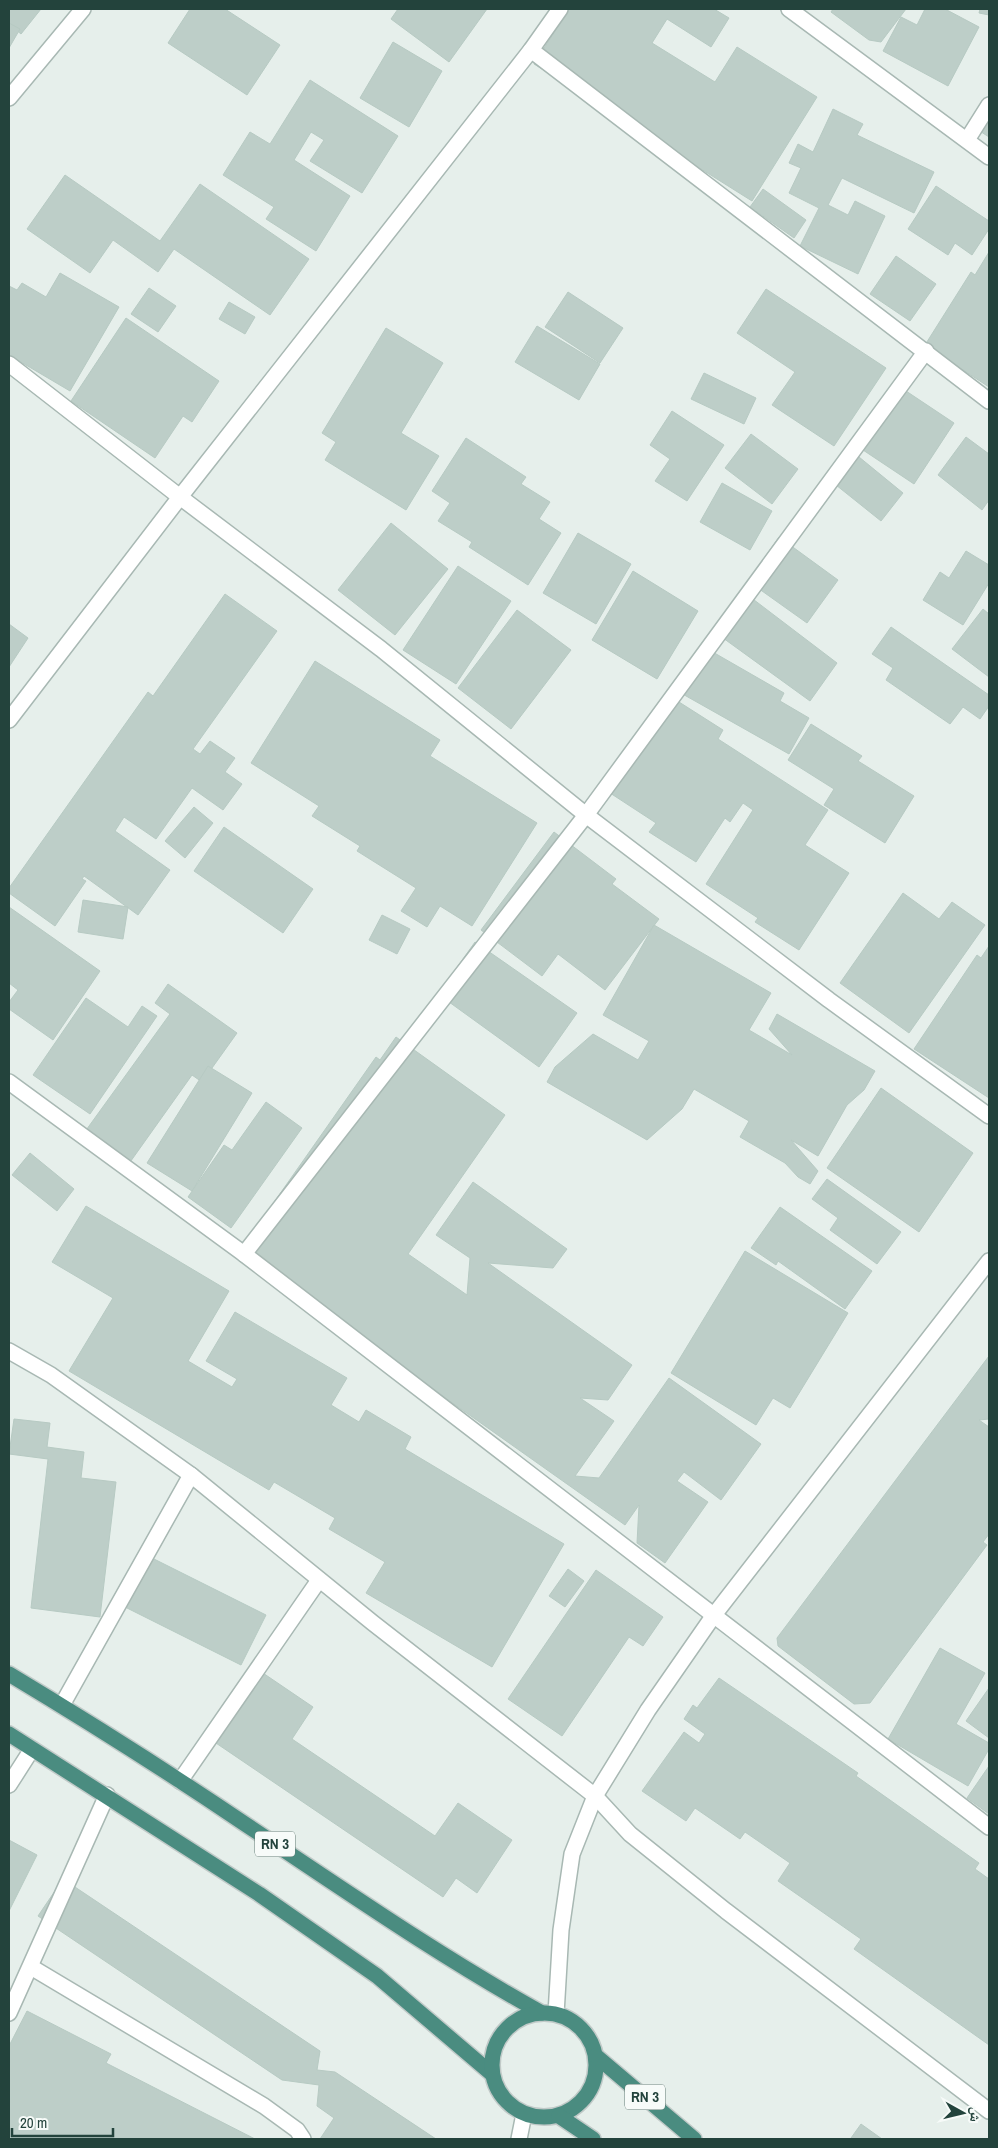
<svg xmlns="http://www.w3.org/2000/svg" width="998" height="2148" font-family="'Archivo Narrow','Noto Naskh Arabic',sans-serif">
  <rect width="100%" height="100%" fill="#e6efeb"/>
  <g fill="#bdcec8" stroke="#b7cac3">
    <polygon points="9,9 41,9 21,34 9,24"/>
    <polygon points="190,9 225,9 280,45 247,95 168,43"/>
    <polygon points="398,9 487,9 449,62 391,19"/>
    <polygon points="569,9 714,9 729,18 711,47 667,19 652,43 715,82 737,47 817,97 752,201 534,64"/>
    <polygon points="833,9 906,9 881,42 869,40 831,12"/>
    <polygon points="925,9 945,9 979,27 948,86 883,51 901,17 917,25"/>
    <polygon points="980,9 989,9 989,15 979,13"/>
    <polygon points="9,23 20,29 9,48"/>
    <polygon points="393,42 442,71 409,127 360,98"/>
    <polygon points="310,80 398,136 362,193 310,161 324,140 311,132 294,160 350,196 316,251 266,219 274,207 223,175 250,132 270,144"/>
    <polygon points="989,104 989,137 975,128"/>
    <polygon points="833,109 863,124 857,135 934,172 914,213 842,178 828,205 848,215 855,201 885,216 858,274 800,246 819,208 789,193 801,168 789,163 798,144 813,152"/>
    <polygon points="65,175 160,241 200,184 309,259 270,315 174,249 158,272 113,240 90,273 27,229"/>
    <polygon points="936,186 989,221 989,229 972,255 955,243 948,255 908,229"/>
    <polygon points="763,189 806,220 794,238 750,207"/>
    <polygon points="989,252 989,387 925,345 971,272 975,275"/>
    <polygon points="896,256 936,284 910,321 870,294"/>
    <polygon points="60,273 119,307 70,391 9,355 9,286 17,290 22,283 46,297"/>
    <polygon points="149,288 176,306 158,332 131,314"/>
    <polygon points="766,289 886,368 834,446 772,405 795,372 737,333"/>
    <polygon points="568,292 623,328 600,363 545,327"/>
    <polygon points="229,302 255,317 245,334 219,319"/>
    <polygon points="126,318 219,381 192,422 183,416 155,458 71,401"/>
    <polygon points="537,326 600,364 579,400 515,362"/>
    <polygon points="386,328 443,363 401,433 439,456 406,510 325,460 336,442 322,433"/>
    <polygon points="704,373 756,398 744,424 691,399"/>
    <polygon points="903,389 954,423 914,484 863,450"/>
    <polygon points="672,411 724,445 687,501 655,481 670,459 650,445"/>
    <polygon points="751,434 798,469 772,504 725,468"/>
    <polygon points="966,437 989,454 989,500 982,510 938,475"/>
    <polygon points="466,438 526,477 521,484 550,502 539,519 561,533 528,585 469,547 472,542 438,521 450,503 432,491"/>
    <polygon points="859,457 903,493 881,521 836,485"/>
    <polygon points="722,483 772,511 750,550 700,522"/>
    <polygon points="391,523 448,569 395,635 338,590"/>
    <polygon points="578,533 631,564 596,624 543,593"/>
    <polygon points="779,537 838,580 807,623 748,581"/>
    <polygon points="966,551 989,565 989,583 963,625 923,600 940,572 949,578"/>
    <polygon points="458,566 511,601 456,684 403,650"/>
    <polygon points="633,571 698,611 657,679 592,640"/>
    <polygon points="741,590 837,663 810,701 712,630"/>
    <polygon points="225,594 277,631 193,749 200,754 210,741 235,758 225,772 242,784 223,810 192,788 156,839 124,817 115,831 170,870 138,915 84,876 82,879 86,881 55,926 9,893 9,888 148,692 153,696"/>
    <polygon points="983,609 989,614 989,677 952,649"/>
    <polygon points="517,610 571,650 511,729 458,688"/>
    <polygon points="9,624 28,638 9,667"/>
    <polygon points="891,627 989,695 989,706 980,719 963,707 950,724 886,680 893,668 872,654"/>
    <polygon points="704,647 784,693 780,701 809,718 789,754 679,692"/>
    <polygon points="315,661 440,740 430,756 537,823 472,926 440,906 427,927 401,911 416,888 357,851 360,846 312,816 319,806 251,763"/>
    <polygon points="668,695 723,730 718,739 828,810 805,845 849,873 799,950 755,922 758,918 706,884 753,810 743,803 730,822 725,818 696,862 649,832 656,823 607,791"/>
    <polygon points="811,724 862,756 858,761 914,796 885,843 824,805 834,789 788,760"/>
    <polygon points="194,807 213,823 185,858 165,841"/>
    <polygon points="224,827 313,889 283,933 194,871"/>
    <polygon points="554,832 616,879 612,884 659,919 605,990 558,954 542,976 481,930"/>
    <polygon points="903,893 939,919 952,902 985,925 909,1033 840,983"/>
    <polygon points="83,900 128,907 123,939 78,932"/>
    <polygon points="9,907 100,971 53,1040 9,1009 9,1002 18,990 9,983"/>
    <polygon points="382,915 410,929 397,954 369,940"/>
    <polygon points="654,925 771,993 749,1030 792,1055 769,1029 777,1014 875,1071 864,1090 847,1105 818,1156 791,1140 818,1171 810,1184 798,1177 785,1163 740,1137 749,1121 694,1089 682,1109 647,1140 547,1082 555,1067 593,1034 638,1060 649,1041 603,1015"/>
    <polygon points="475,942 577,1013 539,1067 438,994"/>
    <polygon points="989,946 989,1098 914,1049 977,955 981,958"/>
    <polygon points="168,984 237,1033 202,1082 192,1075 128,1165 84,1133 170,1014 155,1003"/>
    <polygon points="86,998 128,1027 142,1006 157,1016 90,1114 33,1075"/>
    <polygon points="396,1037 505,1115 408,1254 467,1295 470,1258 436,1235 473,1182 567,1249 553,1268 488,1263 632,1365 608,1400 580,1398 614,1421 575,1476 599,1478 669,1378 761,1444 721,1500 684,1472 677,1481 708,1502 665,1563 637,1543 639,1505 625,1525 239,1252 376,1057 380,1060"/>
    <polygon points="208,1066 252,1093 192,1191 147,1163"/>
    <polygon points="881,1088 973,1153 919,1232 827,1168"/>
    <polygon points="266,1102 302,1128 231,1228 188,1197 224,1145 232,1150"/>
    <polygon points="30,1153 74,1189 57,1211 12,1175"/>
    <polygon points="827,1179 901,1232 877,1264 830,1230 838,1218 812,1199"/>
    <polygon points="86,1206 229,1291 188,1361 232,1387 237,1379 206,1361 235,1312 347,1378 331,1405 359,1422 366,1410 411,1437 405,1449 564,1544 492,1667 366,1593 385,1562 329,1529 335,1518 274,1482 269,1490 69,1371 113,1298 52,1262"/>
    <polygon points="780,1207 872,1271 845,1309 778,1261 776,1265 751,1248"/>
    <polygon points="745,1251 848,1313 790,1408 773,1398 756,1425 671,1373"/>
    <polygon points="989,1356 989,1419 979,1420 989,1427 989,1534 983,1542 987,1545 870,1703 854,1704 778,1646 777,1638"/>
    <polygon points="14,1419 50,1423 47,1447 84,1452 81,1478 116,1482 100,1617 31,1608 48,1459 9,1454"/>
    <polygon points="140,1552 266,1615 241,1665 115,1602"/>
    <polygon points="568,1569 584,1581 565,1607 549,1596"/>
    <polygon points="596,1570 663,1617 643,1646 629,1637 562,1736 508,1699"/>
    <polygon points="940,1648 985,1673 956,1724 989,1743 989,1749 968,1786 888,1739"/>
    <polygon points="257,1669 313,1707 292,1739 435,1836 458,1803 512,1840 477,1893 456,1878 443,1897 210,1739"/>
    <polygon points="719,1678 858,1773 856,1776 979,1863 975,1869 989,1879 989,2045 854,1949 861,1939 778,1881 790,1863 745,1832 740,1839 695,1808 686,1821 642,1791 684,1732 699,1743 705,1734 684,1719 693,1705 697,1708"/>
    <polygon points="989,1688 989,1738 966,1721"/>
    <polygon points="989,1766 989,1814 967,1798"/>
    <polygon points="9,1840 37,1855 9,1911"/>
    <polygon points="63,1879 320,2051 317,2070 335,2072 436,2139 320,2139 334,2118 317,2106 319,2085 282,2080 38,1916"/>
    <polygon points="27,2011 111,2054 106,2063 255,2139 9,2139 9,2046"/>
    <polygon points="861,2124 882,2139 853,2139 851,2138"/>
  </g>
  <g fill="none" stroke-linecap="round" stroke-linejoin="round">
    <defs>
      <g id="minor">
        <polyline points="789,9 989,157"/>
        <polyline points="531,50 989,401"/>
        <polyline points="9,98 83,9"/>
        <polyline points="967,140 989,105"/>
        <polyline points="9,364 180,497 381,649 586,815 829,1000 989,1116"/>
        <polyline points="9,720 180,497 531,50 560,9"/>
        <polyline points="9,1082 244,1254 989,1827"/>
        <polyline points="244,1254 586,815 926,351"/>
        <polyline points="9,1351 51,1375 191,1475 373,1623 595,1796 630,1834 726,1911 989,2111"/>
        <polyline points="62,1705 191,1475"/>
        <polyline points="180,1781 319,1580"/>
        <polyline points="9,1785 32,1749"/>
        <polyline points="31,1967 264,2106 297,2130 303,2139"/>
        <polyline points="9,2013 107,1795"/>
        <polyline points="556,2014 561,1930 572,1854 595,1796 648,1710 714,1615 989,1261"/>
      </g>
      <polyline id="tertiary" points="519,2139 524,2114"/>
      <g id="trunk">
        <path d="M9,1674c80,48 159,98 236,150 98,65 194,132 297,189"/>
        <polyline points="9,1734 259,1894 377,1976 492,2074"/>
        <circle cx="544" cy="2065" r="52"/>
        <polyline points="596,2056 694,2139"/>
        <polyline points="559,2116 593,2139"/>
      </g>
    </defs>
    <use href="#minor" stroke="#a8b8b3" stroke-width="18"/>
    <use href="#tertiary" stroke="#a8b8b3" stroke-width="18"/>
    <use href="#trunk" stroke="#c1cac8" stroke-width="18"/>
    <use href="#minor" stroke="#fff" stroke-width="15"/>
    <use href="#tertiary" stroke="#fff" stroke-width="15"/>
    <use href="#trunk" stroke="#4a8c80" stroke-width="15"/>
  </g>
  <g text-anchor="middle" stroke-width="5" stroke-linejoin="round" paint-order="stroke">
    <g fill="#f7fbf9" stroke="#637a75" stroke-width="1">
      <rect x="255" y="1831.5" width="40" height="25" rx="4"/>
      <rect x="625" y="2084.5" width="40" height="25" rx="4"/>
    </g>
    <g font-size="15" font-weight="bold" fill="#23433c">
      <text x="275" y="1849">RN 3</text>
      <text x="645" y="2102">RN 3</text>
    </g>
  </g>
  <rect width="998" height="2148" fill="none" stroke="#23433c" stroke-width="20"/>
  <g transform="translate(963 2113) rotate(98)" stroke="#f7fbf9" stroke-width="4" paint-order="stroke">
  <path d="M0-4L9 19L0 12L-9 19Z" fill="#23433c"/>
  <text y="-8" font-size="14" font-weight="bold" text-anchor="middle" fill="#23433c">ش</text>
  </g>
  <path d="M12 2128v8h101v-8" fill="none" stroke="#23433c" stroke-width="2.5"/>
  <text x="20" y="2128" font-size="15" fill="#23433c" stroke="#f7fbf9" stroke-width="4" paint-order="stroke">20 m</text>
</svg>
